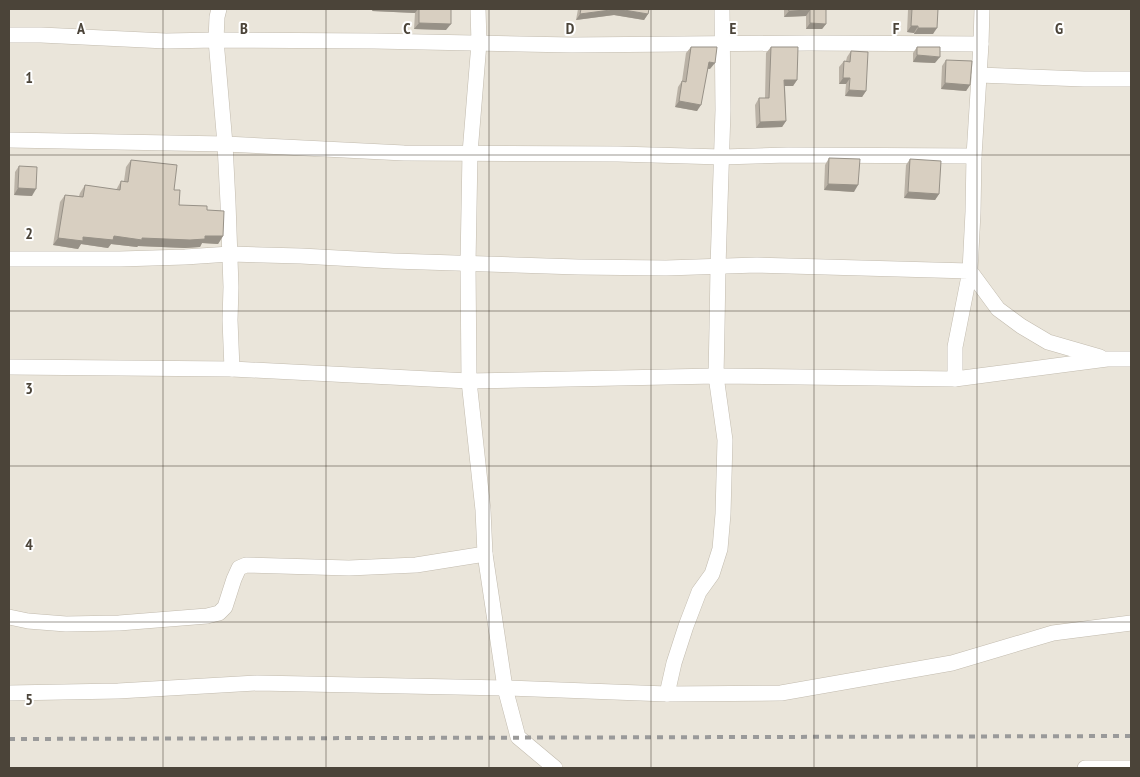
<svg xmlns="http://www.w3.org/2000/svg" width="1140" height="777" font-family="'PT Sans Narrow',sans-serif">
  <rect width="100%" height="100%" fill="#f6f3ec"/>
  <rect fill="#eae5da" x="9" y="9" width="1122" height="759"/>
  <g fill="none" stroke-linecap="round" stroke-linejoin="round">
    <defs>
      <g id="minor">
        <polyline points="219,9 217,17 216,40 225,144 228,203 231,287 230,320 232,369"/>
        <polyline points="478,9 479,43 470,153 468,264 469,381 483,510 485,554 505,688 518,737 555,768"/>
        <polyline points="982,9 981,44 974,156 973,212 970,271 998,309 1021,326 1048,342 1100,357"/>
        <polyline points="9,35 41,35 166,41 216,40 374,41 572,45 808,43 981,44"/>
        <polyline points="979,75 1084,79 1131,79"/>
        <polyline points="9,140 225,144 404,153 618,154 722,157 788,155 974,156"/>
        <polyline points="9,259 120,259 185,257 230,254 301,256 393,261 578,267 666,268 757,265 970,271 955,347 955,379"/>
        <polyline points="9,367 232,369 469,381 716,376 955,379 1107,359 1131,359"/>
        <polyline points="9,617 28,621 66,624 119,623 207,616 219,613 225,607 234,579 239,568 246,565 349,568 416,565 485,554"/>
        <polyline points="9,693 118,691 257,683 505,688 667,694 781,693 952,663 1053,633 1131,623"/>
        <polyline points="667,694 674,663 686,626 699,592 712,574 720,549 723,514 725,440 716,376 717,328 718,267 723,110 722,9"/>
        <polyline points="1085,768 1131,768"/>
      </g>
    </defs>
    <use href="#minor" stroke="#c2bbae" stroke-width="16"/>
    <use href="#minor" stroke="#fff" stroke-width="15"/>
    <polyline stroke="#9a9a9a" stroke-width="4" stroke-dasharray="6 6" stroke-linecap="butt" points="9,739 1131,736"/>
  </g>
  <g fill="#bab2a6">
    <polygon points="372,9 451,9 446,30 414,29 415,13 372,11"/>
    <polygon points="572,9 649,9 648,14 644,20 614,15 576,20 578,9"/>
    <polygon points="784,9 826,9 826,24 822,29 806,29 806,16 784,17"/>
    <polygon points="909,9 938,9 933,34 914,34 914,33 907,32 908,10"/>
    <polygon points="691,47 710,69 708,69 697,111 675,107 678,87 682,81 686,53"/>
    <polygon points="771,47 797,80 793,86 785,86 786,121 782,127 756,128 755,105 759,98 765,98 766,53"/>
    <polygon points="917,47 935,63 913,62 913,53"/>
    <polygon points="851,51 866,91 862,97 845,96 846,84 839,84 839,67 844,61 846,61 847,57"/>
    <polygon points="946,60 970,85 966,91 941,89 942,66"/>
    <polygon points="829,158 854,192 824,190 825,165"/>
    <polygon points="910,159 939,194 935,200 904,198 906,165"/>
    <polygon points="131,160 174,190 179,205 207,210 223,236 218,244 202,243 200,247 185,248 138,246 137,247 111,244 108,248 81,244 78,249 53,245 60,202 65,195 79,196 80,193 85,185 116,190 121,181 124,181 126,167"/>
    <polygon points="19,166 32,196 14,195 15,172"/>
  </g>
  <g fill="#979187">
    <polygon points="374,9 418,9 415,13 372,11"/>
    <polygon points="511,9 540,9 539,10 510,10"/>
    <polygon points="618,9 648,14 644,20 614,15 576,20 580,14"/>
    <polygon points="810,10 806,16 784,17 789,11"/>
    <polygon points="419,23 451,24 446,30 414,29"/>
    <polygon points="810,23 826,24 822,29 806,29"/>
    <polygon points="911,26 918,26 914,33 907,32"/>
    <polygon points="918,28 937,28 933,34 914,34"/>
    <polygon points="917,55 940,57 935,63 913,62"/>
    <polygon points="709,62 715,63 710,69 705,68"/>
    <polygon points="843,78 850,78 846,84 839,84"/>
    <polygon points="784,80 797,80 793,86 780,86"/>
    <polygon points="945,83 970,85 966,91 941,89"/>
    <polygon points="849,90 866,91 862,97 845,96"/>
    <polygon points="679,101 701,105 697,111 675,107"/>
    <polygon points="786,121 782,127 756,128 760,122"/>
    <polygon points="828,184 858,185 854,192 824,190"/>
    <polygon points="18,188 36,189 32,196 14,195"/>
    <polygon points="908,192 939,194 935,200 904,198"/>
    <polygon points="114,236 142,238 205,236 223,236 218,244 202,243 200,247 185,248 138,246 137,247 111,244 108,248 81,244 78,249 53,245 58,238"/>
  </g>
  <g fill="#d8cfc1" stroke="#979187">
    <polygon points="419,9 451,9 451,24 419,23"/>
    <polygon points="581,9 649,9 648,14 618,9 580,14"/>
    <polygon points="788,9 826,9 826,24 810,23 810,10 789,11"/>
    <polygon points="912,9 938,9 937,28 918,28 918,26 911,26"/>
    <polygon points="691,47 717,47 715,63 709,62 701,105 679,101 682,81 686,82"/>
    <polygon points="771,47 798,47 797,80 784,80 786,121 760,122 759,98 769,98"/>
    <polygon points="917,47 940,47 940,57 917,55"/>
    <polygon points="851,51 868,52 866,91 849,90 850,78 843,78 844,61 850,62"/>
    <polygon points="946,60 972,61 970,85 945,83"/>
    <polygon points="829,158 860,159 858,185 828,184"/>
    <polygon points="910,159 941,161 939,194 908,192"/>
    <polygon points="131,160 177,165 174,190 180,190 179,205 207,206 207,210 224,211 223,236 205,236 205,239 190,240 142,238 142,240 114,236 113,240 83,237 83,241 58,238 65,195 83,197 85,185 120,190 121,181 128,182"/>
    <polygon points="19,166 37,167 36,189 18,188"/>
  </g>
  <path fill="none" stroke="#4b4439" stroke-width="1" stroke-opacity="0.55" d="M163,9v759M326,9v759M489,9v759M651,9v759M814,9v759M977,9v759M9,155h1122M9,311h1122M9,466h1122M9,622h1122"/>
  <g font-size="16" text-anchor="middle" font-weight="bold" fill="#4b4439" stroke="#fff" stroke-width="4" stroke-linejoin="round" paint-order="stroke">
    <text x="81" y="34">A</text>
    <text x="244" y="34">B</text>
    <text x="407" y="34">C</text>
    <text x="570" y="34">D</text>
    <text x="733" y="34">E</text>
    <text x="896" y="34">F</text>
    <text x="1059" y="34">G</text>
    <text x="29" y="83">1</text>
    <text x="29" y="239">2</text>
    <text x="29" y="394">3</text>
    <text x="29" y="550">4</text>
    <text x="29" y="705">5</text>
  </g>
  <rect width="1140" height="777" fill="none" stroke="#4b4439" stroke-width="20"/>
</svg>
